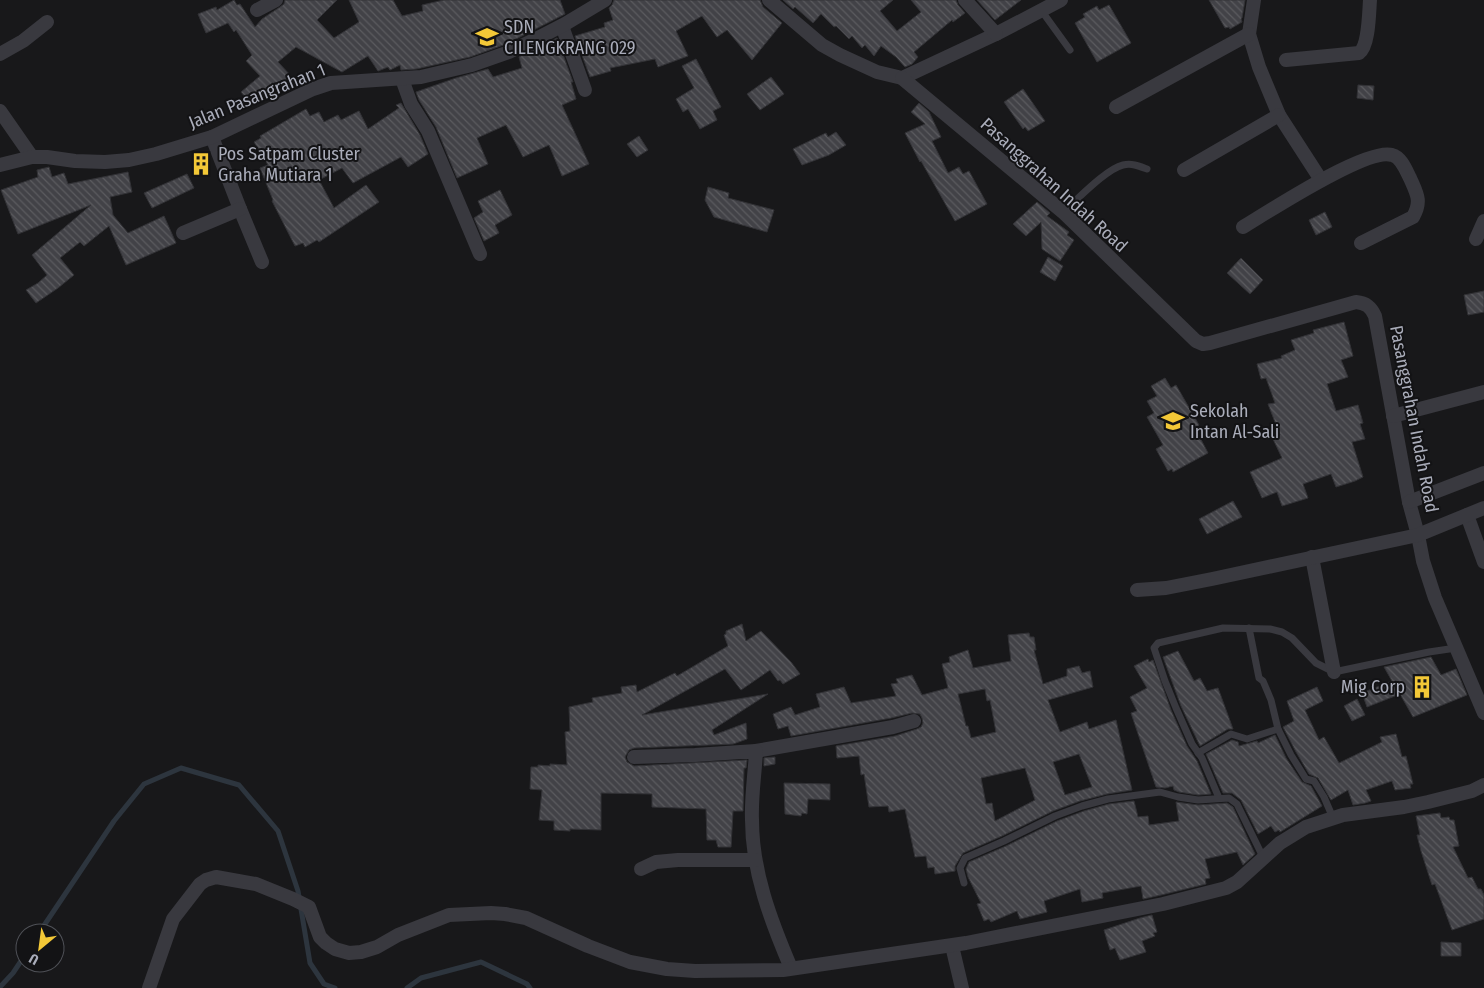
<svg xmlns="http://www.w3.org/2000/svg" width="1484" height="988" font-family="'Fira Sans Condensed',sans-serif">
  <defs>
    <pattern id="building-back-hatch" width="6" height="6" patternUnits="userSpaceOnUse" patternTransform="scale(1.25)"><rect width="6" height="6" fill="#424247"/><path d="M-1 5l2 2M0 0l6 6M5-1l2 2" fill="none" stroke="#5b5b5f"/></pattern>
  </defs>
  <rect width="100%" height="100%" fill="#18181a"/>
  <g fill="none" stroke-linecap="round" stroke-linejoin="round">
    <g stroke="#2d353e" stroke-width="5">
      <polyline points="39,933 114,821 144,784 181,768 239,785 278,831 298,891 310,963 324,984 335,988"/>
      <polyline points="0,987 13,973 25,955"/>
      <polyline points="407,988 421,978 481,962 527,984 530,988"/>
    </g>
  </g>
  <g fill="url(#building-back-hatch)" stroke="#323236" fill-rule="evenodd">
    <polygon points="234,0 237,5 240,4 255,27 262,19 280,7 284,4 285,0 337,0 317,20 334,38 359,22 349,0 393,0 402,16 423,11 422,5 444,0 560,0 565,14 506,44 470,57 416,69 401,70 400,65 390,70 388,67 378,71 368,56 342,72 296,47 278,62 291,76 278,86 275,82 250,103 241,92 260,76 246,61 252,55 236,30 234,32 228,23 206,33 198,14 216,7 217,10"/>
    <polygon points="614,0 760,0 763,7 782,23 752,60 727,30 717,37 702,16 676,31 688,56 658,67 655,59 610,68 611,71 590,77 575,36 605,27 604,23 613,20 609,8 612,5"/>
    <polygon points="783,0 893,0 880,11 897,31 921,12 911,0 956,0 958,5 965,13 953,22 952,20 914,52 918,57 912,64 905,67 896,57 881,46 874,56 865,45 862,48 852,36 849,39 836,26 834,27 821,14 813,23 795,7 793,9"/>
    <polygon points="977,0 1021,0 995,20"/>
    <polygon points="1209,0 1245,0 1242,18 1241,19 1242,22 1230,29 1229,27 1225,28"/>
    <polygon points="1109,5 1131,43 1097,62 1075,23 1085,17 1083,14 1097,6 1099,10"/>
    <polygon points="557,38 573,82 571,82 576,99 562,105 589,164 562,176 549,145 523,157 506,125 477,138 488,164 457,178 436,127 419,100 416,92 456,78 488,69 493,77 522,68 519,57"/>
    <polygon points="696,59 721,107 713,111 717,120 700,129 688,109 683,112 676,99 694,88 682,66"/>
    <polygon points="771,77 784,94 760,110 747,94"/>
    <polygon points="1358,85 1374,86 1373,100 1357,98"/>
    <polygon points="1023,89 1045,121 1028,131 1025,127 1023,129 1004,102"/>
    <polygon points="401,103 420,135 428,154 408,167 401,157 353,183 342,168 319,180 334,208 366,185 379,202 319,242 317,240 305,247 303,243 295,246 272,201 273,200 260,168 268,165 254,142 261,138 260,136 306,109 310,116 319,112 324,122 338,115 341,120 359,111 368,129 399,108 396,105"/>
    <polygon points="919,103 929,112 941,137 932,141 948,173 959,167 963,174 969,171 987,204 955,221 921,161 920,162 905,133 925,124 911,112"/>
    <polygon points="836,132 846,145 829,155 802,165 793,149 826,133 828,137"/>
    <polygon points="639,136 648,150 637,157 627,144"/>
    <polygon points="49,167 52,177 64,173 68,184 128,172 132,192 110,197 113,215 128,233 164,216 176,243 126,265 109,226 84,246 80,242 60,258 74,275 58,288 36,303 26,290 38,283 47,275 32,255 91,205 18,234 1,190 38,177 37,170"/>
    <polygon points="187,174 194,188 152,208 144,193"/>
    <polygon points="708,187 729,193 728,198 774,210 767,232 714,217 705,200"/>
    <polygon points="500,190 512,215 495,225 499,233 484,241 474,218 483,212 478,201"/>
    <polygon points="1037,202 1050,213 1047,216 1069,232 1067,235 1074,240 1060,261 1042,249 1041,222 1026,236 1013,224"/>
    <polygon points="1325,212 1332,227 1316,235 1309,220"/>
    <polygon points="1048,257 1063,266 1055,281 1040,272"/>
    <polygon points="1241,258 1263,280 1250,294 1227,273"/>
    <polygon points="1484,291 1484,312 1468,315 1464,295"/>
    <polygon points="1344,322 1353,356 1341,360 1348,377 1327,384 1336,411 1358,405 1363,423 1360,424 1365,439 1352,442 1363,477 1355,481 1336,487 1331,474 1303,484 1308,498 1282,506 1277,492 1262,498 1250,472 1282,458 1273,439 1280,435 1268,404 1275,403 1266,378 1261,379 1257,364 1282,358 1281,356 1295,350 1291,340 1314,333 1313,330"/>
    <polygon points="1165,378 1171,388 1176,385 1199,425 1195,428 1208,453 1173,472 1172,469 1168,471 1156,449 1163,445 1147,417 1154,413 1147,401 1157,396 1151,386"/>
    <polygon points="1233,501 1242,517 1207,534 1199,519"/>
    <polygon points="742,624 746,641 761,631 791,662 800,674 783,684 780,680 778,681 770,670 741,690 725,669 642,715 768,694 712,730 714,735 746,723 747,739 733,744 634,748 629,750 625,757 627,762 634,766 747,760 746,768 744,768 743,811 733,811 731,847 718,847 716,840 707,840 706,809 652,807 652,794 601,793 601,830 570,829 570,831 554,830 554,821 539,820 542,790 530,789 531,767 538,767 538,765 550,766 550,764 567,765 565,732 570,731 569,707 593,702 592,698 622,693 621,687 636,685 637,692 675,673 677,676 728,646 724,635 726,634 726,631"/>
    <path d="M1029,633l1,4h4l2,13h-2l9,34 24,-8v-7l12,-3 3,7 8,-2 3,16 -45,13 12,32 27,-10 2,7 27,-9 16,70 -25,4 -27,7 -27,10 -51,25 -39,17 -8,13v5l-20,3 -1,-7 -6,1 -2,-12 -11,1 -10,-48 -16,3 -1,-6 -19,1 -5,-33 -3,1 -2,-19 -22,2 -1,-12 59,-10 22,-7 4,-2 2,-4 -1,-5 -2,-4 -8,-1 -21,5 -100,18 -3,-10 -10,3 -5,-15 18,-7 4,8 25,-8 -4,-13 28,-7 7,16 45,-7 -5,-12 7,-1 -2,-4 16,-4 10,20 26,-7 -6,-24 8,-2 -1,-5 19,-7 5,18 38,-7 -3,-26zM985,689l2,12 3,-1 6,32 -25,6 -3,-12h-2l-8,-32zM1079,754l13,33 -27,8 -12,-33zM1025,768l10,32 -40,21 -3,-18 -6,1 -5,-26z"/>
    <polygon points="1178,651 1194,681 1200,678 1207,691 1218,688 1233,729 1228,729 1200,746 1181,706 1163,657"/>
    <polygon points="1431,657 1441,675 1456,669 1467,695 1413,717 1400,694 1367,707 1362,693 1392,681 1384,667"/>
    <polygon points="1148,659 1149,662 1153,660 1171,710 1187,746 1197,761 1211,794 1198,795 1179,792 1174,790 1173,786 1165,788 1156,787 1131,713 1137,711 1130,697 1147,688 1134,666"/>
    <polygon points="1317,687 1323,701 1305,710 1319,740 1324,737 1339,763 1382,742 1380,737 1396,734 1402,757 1406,756 1413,784 1410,784 1411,788 1395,790 1392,781 1366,790 1371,801 1365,803 1353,805 1348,790 1331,800 1318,778 1309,774 1296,752 1283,727 1294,721 1287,701"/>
    <polygon points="1357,699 1365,715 1352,721 1344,706"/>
    <polygon points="1275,735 1286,758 1302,782 1311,786 1322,806 1280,832 1279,830 1275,832 1271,826 1258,834 1241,800 1232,793 1223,793 1206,754 1232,740 1238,742 1239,746 1257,741 1258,743"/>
    <polygon points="775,757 775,764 764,766 764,758"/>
    <polygon points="784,783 830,784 830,800 808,799 807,814 802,813 801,816 785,814"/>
    <polygon points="1134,801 1138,817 1148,816 1149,825 1179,821 1176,802 1198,805 1227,803 1233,807 1255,854 1243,865 1237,852 1205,859 1210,878 1205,879 1206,884 1161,895 1143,899 1141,886 1102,893 1103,898 1082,902 1080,889 1044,901 1047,912 1020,919 1017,911 991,922 989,919 984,921 977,904 981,903 968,877 966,869 969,862 1006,846 1057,821 1084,811 1109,804"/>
    <polygon points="1440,813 1441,818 1449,817 1450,820 1454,820 1459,846 1453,847 1468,878 1472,877 1478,889 1481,889 1484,895 1484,919 1452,930 1435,884 1432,885 1421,851 1417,835 1420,835 1416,816"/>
    <polygon points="1152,915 1157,932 1153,933 1155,936 1142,941 1146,952 1120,960 1115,948 1110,950 1104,930 1140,918"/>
    <polygon points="1441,942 1461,943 1461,956 1441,956"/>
  </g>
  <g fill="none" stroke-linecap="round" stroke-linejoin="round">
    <g stroke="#39393f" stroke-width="7">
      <polyline points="1041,10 1070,50"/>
      <path d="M1063,212c14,-12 43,-43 60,-47 9,-2 16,1 24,4"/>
      <polyline points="1249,628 1259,678 1263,681 1271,700 1278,729 1291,755 1306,779 1314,781 1324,797 1333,818"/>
      <polyline points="1198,753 1231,734 1247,739 1278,729"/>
      <polyline points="1219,798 1202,758 1192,744 1176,708 1165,681 1154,648 1158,643 1223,628 1270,629 1282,632 1292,638 1316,663 1334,672 1429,652 1456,648"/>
      <polyline points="964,883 960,868 965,858 1004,841 1055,816 1082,806 1108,799 1160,792 1178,797 1198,800 1229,798 1237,804 1263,857"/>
    </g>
    <g stroke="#39393f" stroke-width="14">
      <polyline points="769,0 822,45 840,55 877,72 902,78 996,34 1061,0"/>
      <polyline points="965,0 996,34"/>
      <polyline points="1254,0 1249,34 1259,67 1279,115 1321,180"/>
      <polyline points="257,10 276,0"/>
      <polyline points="562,26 585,90"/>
      <polyline points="0,54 23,41 47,22"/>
      <path d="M1286,60l73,-7c10,-7 10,-41 11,-53"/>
      <path d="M902,78l161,134 133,129 7,3 7,-1 146,-41c10,1 15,5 19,14l34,186 9,33 5,26 12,37 49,115"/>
      <polyline points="402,79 411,104 428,131 480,254"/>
      <polyline points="1116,107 1249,34"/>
      <polyline points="0,111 32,157"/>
      <polyline points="212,137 240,209 262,262"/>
      <polyline points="0,165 32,157 47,157 75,161 105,162 129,160 156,154 212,137 313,89 331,83 421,77 472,65 509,52 538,38 565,24 605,0"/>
      <polyline points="1184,170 1279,115"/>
      <path d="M1243,227c25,-15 124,-80 149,-72 9,2 14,15 18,23 7,16 12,23 3,39l-52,26"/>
      <polyline points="183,233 240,209"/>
      <polyline points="1476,239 1484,221"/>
      <polyline points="1393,416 1484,392"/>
      <polyline points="1409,502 1484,473"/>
      <polyline points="1467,515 1484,562"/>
      <polyline points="1312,557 1334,672"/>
      <polyline points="1137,590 1166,588 1212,579 1418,535 1484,508"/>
      <polyline points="756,751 893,727 914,721"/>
      <path d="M634,757l61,-2 61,-4c-1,22 -5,46 -4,69 0,52 19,101 39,148"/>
      <polyline points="641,869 656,862 678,860 755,860"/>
      <polyline points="952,946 962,988"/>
      <polyline points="149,988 173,919 200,884 206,880 216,877 256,884 293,899 309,907 320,937 326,943 335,949 349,953 361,952 377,947 398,935 449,915 491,913 505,914 526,918 588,946 630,962 667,969 695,971 783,970 966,943 1163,904 1226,888 1237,882 1280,843 1306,827 1343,815 1404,807 1428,802 1472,791 1484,785"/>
    </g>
  </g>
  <defs>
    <symbol id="school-bare" viewBox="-9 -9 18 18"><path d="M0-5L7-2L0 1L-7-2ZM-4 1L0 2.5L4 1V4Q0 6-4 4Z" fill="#f3c837" stroke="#131315" stroke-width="2.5" paint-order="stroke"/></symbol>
    <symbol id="building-bare" viewBox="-9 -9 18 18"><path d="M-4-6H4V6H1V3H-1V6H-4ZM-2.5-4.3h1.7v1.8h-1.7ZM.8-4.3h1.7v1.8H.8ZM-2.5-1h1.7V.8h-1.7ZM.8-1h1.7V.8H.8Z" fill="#f3c837" stroke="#131315" stroke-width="2.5" paint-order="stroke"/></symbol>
  </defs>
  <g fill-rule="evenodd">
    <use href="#school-bare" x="471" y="21" width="32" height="32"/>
    <use href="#building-bare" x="185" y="148" width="32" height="32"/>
    <use href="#school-bare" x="1157" y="405" width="32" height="32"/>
    <use href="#building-bare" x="1406" y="671" width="32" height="32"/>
  </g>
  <g text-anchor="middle" stroke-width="4" stroke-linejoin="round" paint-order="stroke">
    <g font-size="18" fill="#aaadba" stroke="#131315" text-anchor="start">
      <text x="504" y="33">SDN<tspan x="504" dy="21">CILENGKRANG 029</tspan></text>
      <text x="218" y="160">Pos Satpam Cluster<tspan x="218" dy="21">Graha Mutiara 1</tspan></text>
      <text x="1190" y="417">Sekolah<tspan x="1190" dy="21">Intan Al-Sali</tspan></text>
      <text x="1405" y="693" text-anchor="end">Mig Corp</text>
    </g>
    <g font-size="18" fill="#aaadba" stroke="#131315">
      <text transform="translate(257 96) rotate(-22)" y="6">Jalan Pasangrahan 1</text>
      <text transform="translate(1054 185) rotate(42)" y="6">Pasanggrahan Indah Road</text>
      <text transform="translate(1414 419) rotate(79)" y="6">Pasanggrahan Indah Road</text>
    </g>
  </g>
  <g transform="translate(40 948) rotate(209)"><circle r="24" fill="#131315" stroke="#4f5157"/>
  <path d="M0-4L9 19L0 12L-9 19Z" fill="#f3c837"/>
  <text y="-8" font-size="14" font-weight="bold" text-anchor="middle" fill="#aaadba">U</text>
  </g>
</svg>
